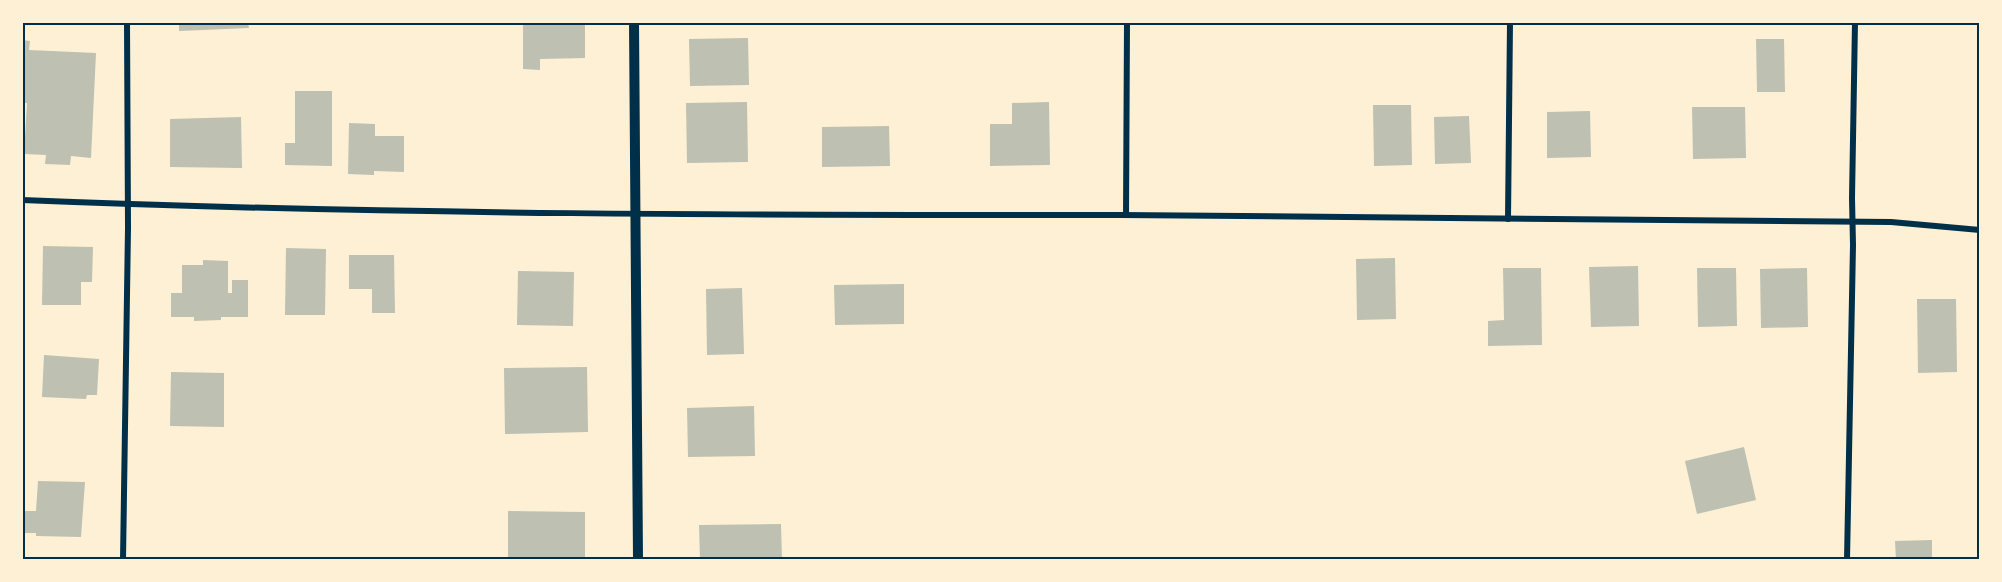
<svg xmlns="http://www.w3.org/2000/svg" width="2002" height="582" font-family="'Space Grotesk',sans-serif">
  <rect width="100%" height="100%" fill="#fdf0d5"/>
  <g fill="#bec0b2">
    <polygon points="179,22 248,22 249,28 179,31"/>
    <polygon points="524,22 585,22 585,58 540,59 540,70 523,69 523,26"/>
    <polygon points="748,38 749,85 690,86 689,39"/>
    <polygon points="1756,39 1784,39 1785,92 1757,92"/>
    <polygon points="22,40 30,41 29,50 96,53 91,158 71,156 70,165 45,164 46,155 24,154 27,103 22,103"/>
    <polygon points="295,91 332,91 332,166 285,165 285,143 295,143"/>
    <polygon points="747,102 748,162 687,163 686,103"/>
    <polygon points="1049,102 1050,165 990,166 990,124 1012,124 1012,103"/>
    <polygon points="1373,105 1411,105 1412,165 1374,166"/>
    <polygon points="1692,107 1745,107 1746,158 1693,159"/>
    <polygon points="1590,111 1591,157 1547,158 1547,112"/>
    <polygon points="1469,116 1471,163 1435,164 1434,117"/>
    <polygon points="241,117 242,168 170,167 170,119"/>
    <polygon points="349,123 375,124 375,136 404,136 404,172 374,171 374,175 348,174"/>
    <polygon points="889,126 890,166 822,167 822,127"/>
    <polygon points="43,246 93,247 92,282 81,282 81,305 42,305"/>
    <polygon points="286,248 326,249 325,315 285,315"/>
    <polygon points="349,255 394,255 395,313 372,313 372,289 349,289"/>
    <polygon points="1395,258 1396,319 1357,320 1356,259"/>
    <polygon points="203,260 228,261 228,293 232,293 232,280 248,280 248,317 221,317 221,320 194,321 194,317 171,317 171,293 182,293 182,265 203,265"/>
    <polygon points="1638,266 1639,326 1591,327 1589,267"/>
    <polygon points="1503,268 1541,268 1542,345 1488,346 1488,321 1504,320"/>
    <polygon points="1697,268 1736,268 1737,326 1698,327"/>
    <polygon points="1807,268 1808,327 1761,328 1760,269"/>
    <polygon points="518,271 574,272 573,326 517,325"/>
    <polygon points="904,284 904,324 835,325 834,285"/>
    <polygon points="742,288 744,354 707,355 706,289"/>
    <polygon points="1917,299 1956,299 1957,372 1918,373"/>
    <polygon points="44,355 99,359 97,395 87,395 86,399 42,397"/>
    <polygon points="587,367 588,432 505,434 504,368"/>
    <polygon points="171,372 224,373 224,427 170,426"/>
    <polygon points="754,406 755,456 688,457 687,408"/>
    <polygon points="1744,447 1756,500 1697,514 1685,461"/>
    <polygon points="38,481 85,482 81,537 36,536 36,533 23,533 24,511 36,511"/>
    <polygon points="508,511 585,512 585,560 508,560"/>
    <polygon points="781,524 782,560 700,560 699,525"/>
    <polygon points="1932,540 1932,560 1896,560 1895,541"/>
  </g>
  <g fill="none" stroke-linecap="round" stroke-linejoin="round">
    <g stroke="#003049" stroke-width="6">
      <path d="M22,200c366,15 733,15 1099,15 256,1 513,4 770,7l89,8"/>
      <polyline points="1126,215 1127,22"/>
      <polyline points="1508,219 1510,22"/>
      <polyline points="123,560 128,228 127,22"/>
      <polyline points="1847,560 1853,245 1852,198 1855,22"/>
    </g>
    <polyline stroke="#003049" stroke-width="10" points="634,22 638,560"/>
  </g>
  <rect width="2002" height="582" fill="none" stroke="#fdf0d5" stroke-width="48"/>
  <rect x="24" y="24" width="1954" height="534" fill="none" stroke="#003049" stroke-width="2"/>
</svg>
